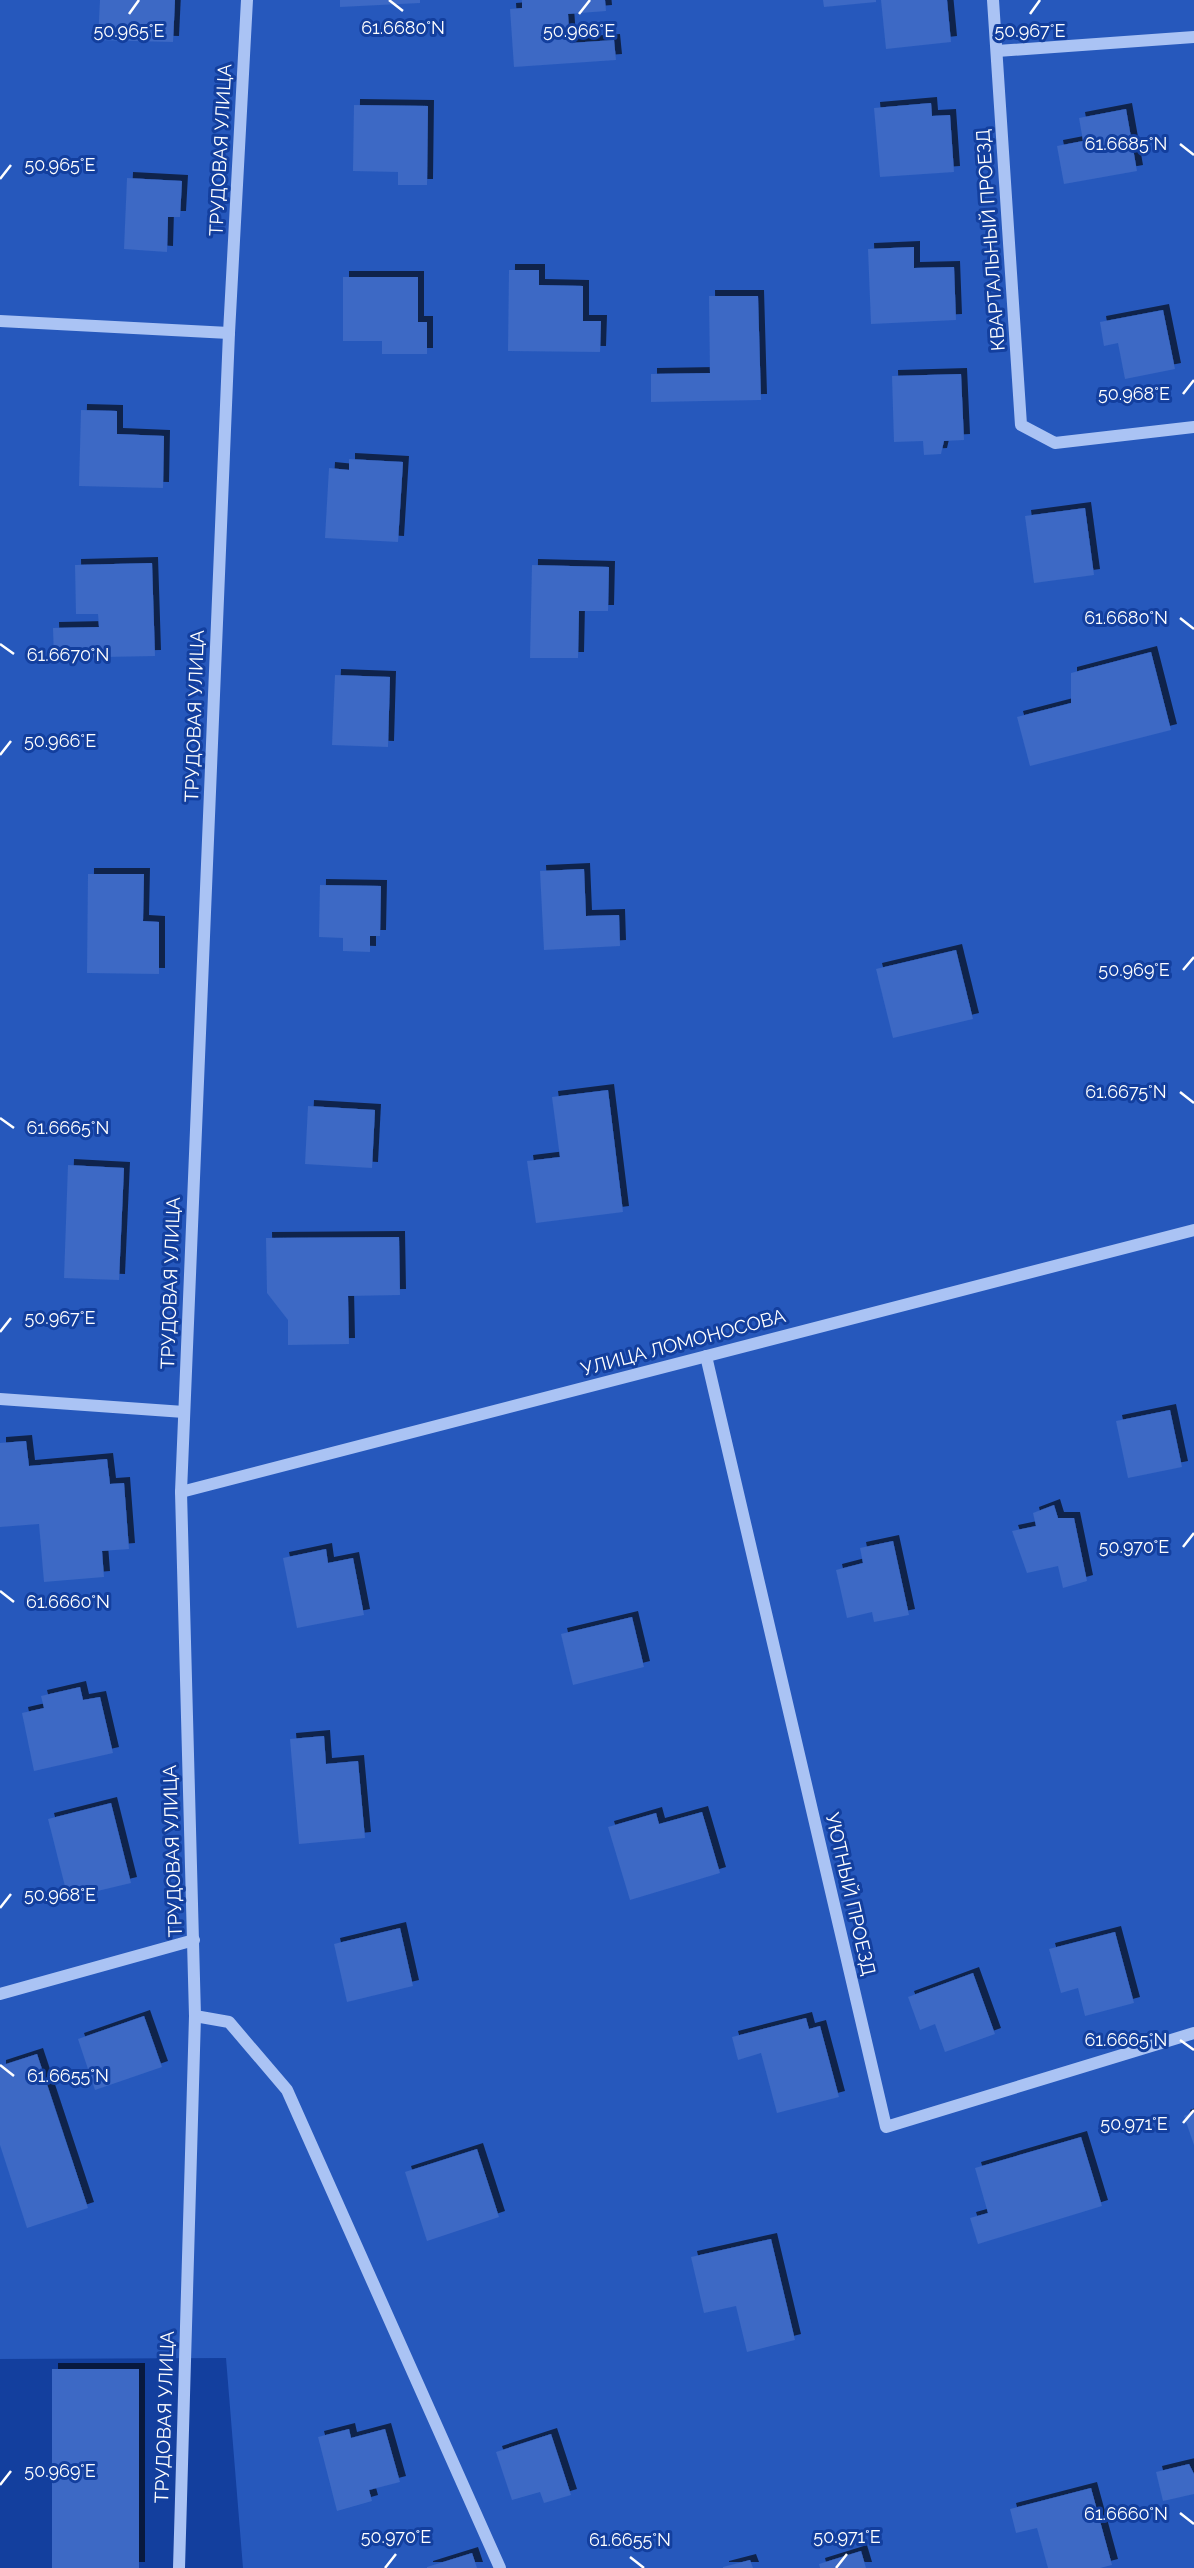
<svg xmlns="http://www.w3.org/2000/svg" width="1194" height="2568" font-family="Raleway,sans-serif">
  <defs>
    <filter id="shadow"><feDropShadow dx="6" dy="-6" stdDeviation="0" flood-color="#0009"/></filter>
  </defs>
  <rect width="100%" height="100%" fill="#133f9e"/>
  <polygon fill="#2658bc" points="0,0 1194,0 1194,2568 243,2568 226,2358 0,2359"/>
  <g fill="#3c69c5" filter="url(#shadow)">
    <polygon points="100,0 175,0 173,42 98,40"/>
    <polygon points="340,0 420,0 420,3 340,7"/>
    <polygon points="522,0 605,0 606,11 568,14 570,43 614,40 616,60 514,67 510,9 522,8"/>
    <polygon points="823,0 876,0 876,2 824,7"/>
    <polygon points="881,0 947,0 951,42 886,49"/>
    <polygon points="931,103 932,116 950,115 954,172 880,177 874,108"/>
    <polygon points="354,105 428,106 427,185 398,185 398,172 353,171"/>
    <polygon points="1126,109 1137,171 1064,184 1057,146 1083,141 1079,118"/>
    <polygon points="127,178 182,181 180,217 168,217 167,252 124,249"/>
    <polygon points="914,247 914,268 954,267 956,320 871,324 868,249"/>
    <polygon points="509,270 539,270 539,285 583,286 583,321 601,321 600,352 508,351"/>
    <polygon points="343,277 418,277 418,322 427,322 427,354 382,354 382,341 343,341"/>
    <polygon points="709,296 758,296 761,400 651,402 651,374 710,373"/>
    <polygon points="1163,310 1175,369 1125,379 1118,343 1104,346 1100,322"/>
    <polygon points="961,374 964,440 944,441 941,454 924,455 923,441 894,442 892,376"/>
    <polygon points="81,410 117,411 117,434 164,436 163,488 79,486"/>
    <polygon points="349,459 403,462 398,542 325,538 329,468 349,470"/>
    <polygon points="1085,508 1094,575 1034,583 1025,516"/>
    <polygon points="152,563 155,656 54,658 53,628 99,627 98,614 76,614 75,565"/>
    <polygon points="532,565 609,567 608,611 579,611 578,658 530,658"/>
    <polygon points="1151,652 1171,730 1030,766 1017,717 1071,703 1071,673"/>
    <polygon points="335,675 390,677 388,747 332,745"/>
    <polygon points="584,869 586,916 619,915 620,946 544,950 540,871"/>
    <polygon points="88,874 144,874 143,921 159,922 159,974 87,973"/>
    <polygon points="320,885 381,886 380,936 370,936 370,952 343,951 343,938 319,937"/>
    <polygon points="956,950 973,1019 893,1038 876,969"/>
    <polygon points="608,1090 623,1212 536,1223 527,1161 560,1157 552,1097"/>
    <polygon points="308,1106 375,1110 372,1168 305,1164"/>
    <polygon points="68,1165 124,1168 119,1280 64,1278"/>
    <polygon points="399,1237 400,1295 348,1296 349,1344 288,1345 288,1320 267,1293 266,1238"/>
    <polygon points="1170,1410 1182,1467 1128,1478 1116,1421"/>
    <polygon points="26,1441 29,1466 107,1459 110,1484 124,1483 129,1549 102,1551 104,1577 44,1582 39,1524 0,1527 0,1443"/>
    <polygon points="1054,1505 1058,1518 1074,1518 1087,1581 1063,1588 1058,1566 1027,1573 1012,1531 1036,1526 1033,1513"/>
    <polygon points="893,1541 909,1615 874,1622 872,1612 847,1618 836,1570 863,1563 860,1548"/>
    <polygon points="326,1549 328,1563 353,1558 364,1615 297,1628 283,1558"/>
    <polygon points="632,1617 644,1667 573,1685 561,1634"/>
    <polygon points="80,1687 83,1700 100,1697 113,1753 34,1771 22,1713 44,1708 41,1696"/>
    <polygon points="324,1736 326,1764 358,1761 365,1838 299,1844 290,1739"/>
    <polygon points="111,1803 131,1883 68,1898 48,1819"/>
    <polygon points="702,1812 720,1873 630,1900 608,1827 656,1813 659,1824"/>
    <polygon points="400,1928 413,1986 347,2002 334,1944"/>
    <polygon points="1115,1932 1134,2003 1085,2016 1078,1988 1061,1993 1049,1949"/>
    <polygon points="973,1973 995,2034 945,2052 935,2024 920,2030 908,1997"/>
    <polygon points="144,2016 162,2067 95,2090 78,2039"/>
    <polygon points="806,2018 809,2029 820,2026 839,2097 777,2113 761,2053 738,2060 732,2037"/>
    <polygon points="37,2054 88,2208 27,2228 0,2145 0,2066"/>
    <polygon points="1194,2112 1194,2145 1184,2116"/>
    <polygon points="1081,2137 1102,2206 978,2244 970,2218 988,2213 975,2168"/>
    <polygon points="477,2149 499,2217 427,2241 405,2172"/>
    <polygon points="771,2239 795,2340 747,2352 736,2306 704,2313 691,2257"/>
    <rect x="52" y="2369" width="87" height="199"/>
    <polygon points="349,2429 351,2438 385,2429 400,2482 369,2490 372,2501 337,2511 318,2437"/>
    <polygon points="551,2434 571,2495 544,2503 540,2492 512,2500 496,2452"/>
    <polygon points="1189,2464 1194,2474 1194,2494 1163,2501 1156,2472"/>
    <polygon points="1091,2488 1112,2565 1100,2568 1048,2568 1037,2528 1016,2533 1010,2509"/>
    <polygon points="861,2551 866,2568 820,2568 819,2564"/>
    <polygon points="472,2553 477,2568 427,2568 427,2567"/>
    <polygon points="750,2560 753,2568 723,2568 723,2567"/>
  </g>
  <g fill="none" stroke-linecap="round" stroke-linejoin="round">
    <g stroke="#aac3f4" stroke-width="12">
      <polyline points="993,0 1021,425 1055,443 1194,427"/>
      <polyline points="997,51 1194,37"/>
      <polyline points="0,321 229,333"/>
      <polyline points="706,1356 886,2127 1194,2033"/>
      <polyline points="0,1399 184,1412"/>
      <polyline points="181,1492 1194,1230"/>
      <polyline points="0,1994 194,1940"/>
      <polyline points="195,2016 229,2022 287,2090 500,2568"/>
      <polyline points="179,2568 195,2016 181,1492 229,333 247,0"/>
    </g>
  </g>
  <path fill="none" stroke="#fff" stroke-width="2.5" d="M389,0l14,11M129,14l10,-14M579,14l11,-14M1030,14l10,-14M1180,144l14,11M0,179l11,-14M1183,394l11,-14M1180,618l14,11M0,644l14,10M0,755l11,-14M1183,970l11,-13M1180,1092l14,11M0,1118l14,10M0,1332l11,-14M1183,1547l11,-14M0,1591l14,11M0,1908l11,-14M1180,2040l14,10M0,2065l14,11M1183,2123l11,-13M0,2485l11,-14M1180,2513l14,11M630,2557l14,11M385,2568l11,-14M836,2568l11,-14"/>
  <g text-anchor="middle" stroke-width="6" stroke-linejoin="round" paint-order="stroke">
    <g font-size="19" fill="#fff" stroke="#133f9e">
      <text transform="translate(220 150) rotate(-87)" y="7">ТРУДОВАЯ УЛИЦА</text>
      <text transform="translate(990 240) rotate(-94)" y="7">КВАРТАЛЬНЫЙ ПРОЕЗД</text>
      <text transform="translate(194 716) rotate(-88)" y="7">ТРУДОВАЯ УЛИЦА</text>
      <text transform="translate(170 1283) rotate(-88)" y="7">ТРУДОВАЯ УЛИЦА</text>
      <text transform="translate(683 1342) rotate(-15)" y="7">УЛИЦА ЛОМОНОСОВА</text>
      <text transform="translate(172 1851) rotate(-92)" y="7">ТРУДОВАЯ УЛИЦА</text>
      <text transform="translate(851 1894) rotate(77)" y="7">УЮТНЫЙ ПРОЕЗД</text>
      <text transform="translate(164 2417) rotate(-88)" y="7">ТРУДОВАЯ УЛИЦА</text>
    </g>
  </g>
  <g font-size="18" text-anchor="middle" fill="#fff" stroke="#133f9e" stroke-width="6" stroke-linejoin="round" paint-order="stroke">
    <text x="403" y="34">61.6680°N</text>
    <text x="129" y="37">50.965°E</text>
    <text x="579" y="37">50.966°E</text>
    <text x="1030" y="37">50.967°E</text>
    <text x="1126" y="150">61.6685°N</text>
    <text x="60" y="171">50.965°E</text>
    <text x="1134" y="400">50.968°E</text>
    <text x="1126" y="624">61.6680°N</text>
    <text x="68" y="661">61.6670°N</text>
    <text x="60" y="747">50.966°E</text>
    <text x="1134" y="976">50.969°E</text>
    <text x="1126" y="1098">61.6675°N</text>
    <text x="68" y="1134">61.6665°N</text>
    <text x="60" y="1324">50.967°E</text>
    <text x="1134" y="1553">50.970°E</text>
    <text x="68" y="1608">61.6660°N</text>
    <text x="60" y="1901">50.968°E</text>
    <text x="1126" y="2046">61.6665°N</text>
    <text x="68" y="2082">61.6655°N</text>
    <text x="1134" y="2130">50.971°E</text>
    <text x="60" y="2477">50.969°E</text>
    <text x="1126" y="2520">61.6660°N</text>
    <text x="396" y="2543">50.970°E</text>
    <text x="847" y="2543">50.971°E</text>
    <text x="630" y="2546">61.6655°N</text>
  </g>
</svg>
